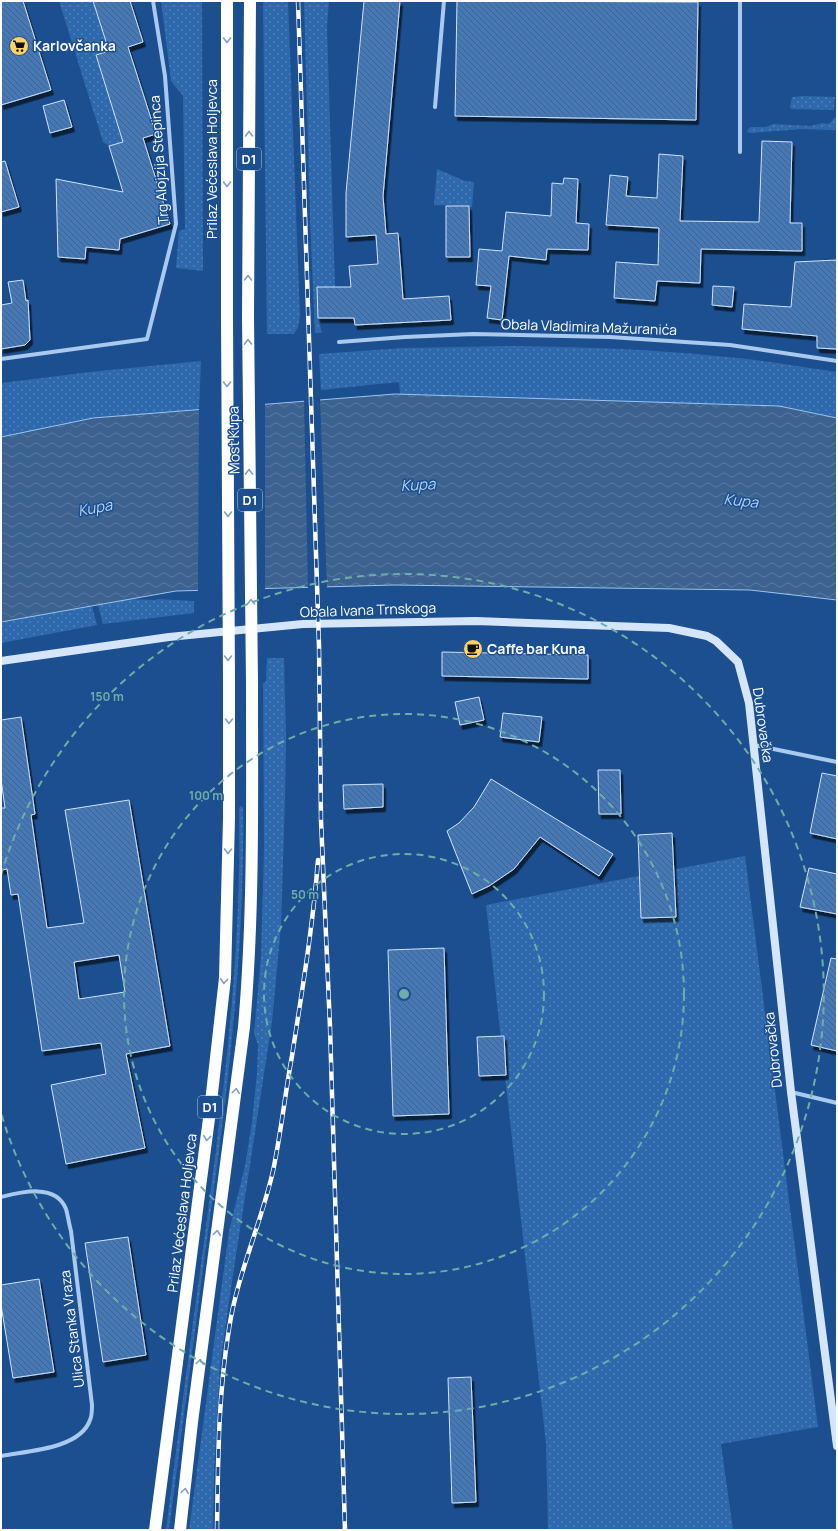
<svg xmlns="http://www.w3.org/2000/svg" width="838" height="1531" font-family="Manrope,sans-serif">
  <defs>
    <pattern id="grass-dots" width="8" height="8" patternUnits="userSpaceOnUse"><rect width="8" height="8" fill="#2e69ad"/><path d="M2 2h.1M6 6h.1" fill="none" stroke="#4d80b9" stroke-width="1.8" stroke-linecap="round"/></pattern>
    <pattern id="water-waves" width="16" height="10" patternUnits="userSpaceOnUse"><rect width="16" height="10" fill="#3c6290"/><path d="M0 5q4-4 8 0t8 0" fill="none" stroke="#597aa1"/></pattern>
    <pattern id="building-back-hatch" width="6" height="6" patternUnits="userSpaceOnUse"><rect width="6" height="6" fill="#4478b7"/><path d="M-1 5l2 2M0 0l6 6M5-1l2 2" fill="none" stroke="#486282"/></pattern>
    <filter id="shadow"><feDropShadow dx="2.5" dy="4.5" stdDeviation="0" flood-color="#0009"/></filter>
  </defs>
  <rect width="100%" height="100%" fill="#1b4f8f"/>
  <g fill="url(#grass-dots)">
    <polygon points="59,1 93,1 109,51 96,55 123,142 109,146 103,142"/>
    <polygon points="161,1 202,1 203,271 176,268 179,231 185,229 183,96 171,81"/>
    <polygon points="263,1 288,1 300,316 298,327 294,334 267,334"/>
    <polygon points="304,1 329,1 327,27 335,287 317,288 318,318 322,333 315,333 310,218"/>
    <polygon points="803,96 835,97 834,110 791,109 790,107 792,97"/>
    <polygon points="835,117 837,118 837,129 834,130 801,129 751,133 747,132 748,129 751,127 766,127 773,124 811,126 823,123 827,124 830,123"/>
    <polygon points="437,169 465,181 474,182 472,207 469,206 434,205"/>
    <path d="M514,346c68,1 135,3 202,10 40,3 81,10 121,16v46l-58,-12 -379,-12 -1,-12 -78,8 -2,-36 84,-6z"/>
    <polygon points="201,361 199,411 93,418 1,437 1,383 90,372"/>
    <polygon points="129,599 155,600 158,599 194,601 194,613 103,624 98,605"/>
    <polygon points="92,606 97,625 1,643 1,622"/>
    <polygon points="267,658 284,658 286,736 285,800 281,926 272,1022 231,1288 220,1366 214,1473 213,1530 189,1530 229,1231 245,1166 252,1122 257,1073 258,1045 254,1034 261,956 264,848 263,683 266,682"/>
    <path d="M240,806l3,1c2,150 -17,299 -38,447 -12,92 -24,184 -36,276h-3c12,-96 25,-193 38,-289 19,-143 38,-287 35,-432z"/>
    <polygon points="745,856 818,1427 721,1444 733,1530 548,1530 546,1444 486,905"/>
  </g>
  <polygon fill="url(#water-waves)" stroke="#9cc4f0" points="395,394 779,406 837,418 837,600 750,590 394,585 176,591 1,622 1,437 93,418"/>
  <g fill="#1b4f8f">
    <polygon points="320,398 327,589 308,589 304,399"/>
    <polygon points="265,402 265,591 198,593 199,408"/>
  </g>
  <g fill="url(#building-back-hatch)" stroke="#cfe3fa" fill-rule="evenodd" filter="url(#shadow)">
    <polygon points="1,1 23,1 51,90 1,105"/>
    <polygon points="93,1 130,1 143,42 128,47 156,134 143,138 170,224 120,239 119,250 86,247 85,259 58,257 56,179 123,192 109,146 123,142 96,55 109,51"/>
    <polygon points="364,1 400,1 383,196 386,234 398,233 403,299 449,296 451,320 355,325 354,318 318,318 317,287 351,287 349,266 378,264 376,235 346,237 346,193"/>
    <polygon points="457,1 698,2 696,120 455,116"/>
    <polygon points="64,100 72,127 50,133 43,106"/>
    <polygon points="762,141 792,142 790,223 802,223 802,251 701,249 700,283 657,281 655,301 614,298 616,262 658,265 659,228 606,225 610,175 628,177 626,196 657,198 659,154 683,156 680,221 759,222"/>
    <polygon points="5,161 19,207 1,212 1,162"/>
    <polygon points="564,178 578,179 576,223 589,224 588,250 547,249 546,260 509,256 502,320 487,318 491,286 476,285 479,249 502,251 506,212 551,216 552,183 563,184"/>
    <polygon points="446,206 469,206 470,257 446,257"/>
    <polygon points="837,260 837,349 817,348 817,336 742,329 744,304 791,307 795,262"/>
    <polygon points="23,280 26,301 28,300 30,340 25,345 1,349 1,305 12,303 8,282"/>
    <polygon points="713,286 734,287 732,307 712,305"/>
    <polygon points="442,652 588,655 588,679 442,676"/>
    <polygon points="479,697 484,720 460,725 455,702"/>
    <polygon points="503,713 542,717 539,742 500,737"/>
    <path d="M21,717l14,97 -4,1 16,113 37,-5 -19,-113 64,-10 41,246 -44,8 19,94 -79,16 -15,-79 55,-11 -5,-31 -59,8 -24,-157 -7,1 -4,-26 -6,1v-62h4l-4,-29v-59zM119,955l6,37 -46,7 -5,-37z"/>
    <polygon points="598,770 620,770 621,814 599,814"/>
    <polygon points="822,773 837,776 837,839 810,833"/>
    <polygon points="491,779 613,854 599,876 540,837 514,869 489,886 472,894 447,831 459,823 474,807"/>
    <polygon points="383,784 383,807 344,809 343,785"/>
    <polygon points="672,833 676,917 641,918 638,835"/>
    <polygon points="809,868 837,874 837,914 800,907"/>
    <polygon points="444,948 449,1114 393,1116 388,950"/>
    <polygon points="831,958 837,959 837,1051 811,1045"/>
    <polygon points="504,1036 506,1075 479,1076 477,1037"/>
    <polygon points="128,1237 146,1355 103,1362 85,1243"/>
    <polygon points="39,1279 54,1372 13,1378 1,1305 1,1285"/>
    <polygon points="471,1377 476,1502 452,1503 448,1378"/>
  </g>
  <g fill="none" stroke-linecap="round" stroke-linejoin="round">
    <g stroke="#a9c9ee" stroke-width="4">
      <polyline points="435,107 444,1"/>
      <polyline points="740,152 740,1"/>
      <polyline points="339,342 405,337 473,334 610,337 730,345 837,361"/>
      <polyline points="1,359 147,339 176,224 165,76 153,1"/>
      <polyline points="754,745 837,762"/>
      <polyline points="791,1092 837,1103"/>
      <path d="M1,1197c20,-5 55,-14 65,12 2,7 3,15 5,22l21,174c0,5 0,11 -2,15 -10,29 -63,31 -89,36"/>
    </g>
    <polyline stroke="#d6e6fa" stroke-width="8" points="1,661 169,637 303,624 476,621 669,628 707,636 716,641 738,662 749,703 791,1092 837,1446"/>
    <g stroke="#fff" stroke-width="12">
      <polyline points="227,1 227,317"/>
      <polyline points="248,317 250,1"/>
      <polyline points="155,1530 210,1111 225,978 229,818 229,682"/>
      <path d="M180,1530l12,-108 52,-395c10,-114 8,-230 8,-344"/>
    </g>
    <defs>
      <g id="rail">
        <polyline points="298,1 319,646 321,820 330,1027 345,1530"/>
        <path d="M217,1530c1,-67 1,-135 12,-201 8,-54 32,-105 44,-158 8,-38 12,-77 19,-115 10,-65 21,-130 26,-196"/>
      </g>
    </defs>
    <use href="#rail" stroke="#fff" stroke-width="4.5"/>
    <use href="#rail" stroke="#1b4f8f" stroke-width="3" stroke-dasharray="9" stroke-linecap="butt"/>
    <g stroke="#fff" stroke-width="12">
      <polyline points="227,317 229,682"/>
      <polyline points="248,317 252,683"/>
    </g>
  </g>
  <defs><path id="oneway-chevron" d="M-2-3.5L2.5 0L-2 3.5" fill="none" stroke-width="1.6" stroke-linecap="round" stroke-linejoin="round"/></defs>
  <g stroke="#829ec1">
    <use href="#oneway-chevron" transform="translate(227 40) rotate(90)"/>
    <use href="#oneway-chevron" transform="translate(249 134) rotate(-90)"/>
    <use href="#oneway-chevron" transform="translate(227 184) rotate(90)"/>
    <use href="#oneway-chevron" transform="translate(248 278) rotate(-90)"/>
    <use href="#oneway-chevron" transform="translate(248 342) rotate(-91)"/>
    <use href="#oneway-chevron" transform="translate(227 384) rotate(90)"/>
    <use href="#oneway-chevron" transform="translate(249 472) rotate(-91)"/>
    <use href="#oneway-chevron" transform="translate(228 514) rotate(90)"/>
    <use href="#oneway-chevron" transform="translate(251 602) rotate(-91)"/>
    <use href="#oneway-chevron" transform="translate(228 658) rotate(90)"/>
    <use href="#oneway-chevron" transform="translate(229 721) rotate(90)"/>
    <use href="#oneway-chevron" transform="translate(228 851) rotate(91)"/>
    <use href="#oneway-chevron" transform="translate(224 981) rotate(94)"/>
    <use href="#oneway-chevron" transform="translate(236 1091) rotate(-83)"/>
    <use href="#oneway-chevron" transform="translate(207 1138) rotate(97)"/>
    <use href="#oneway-chevron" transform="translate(217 1233) rotate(-83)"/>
    <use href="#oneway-chevron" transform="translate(200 1362) rotate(-83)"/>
    <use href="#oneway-chevron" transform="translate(185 1491) rotate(-83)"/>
  </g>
  <g fill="none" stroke="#6fada8" stroke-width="2" stroke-dasharray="7 5">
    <circle cx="404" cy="994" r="140"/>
    <circle cx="404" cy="994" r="280"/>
    <path d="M1 875A420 420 0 1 1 1 1113"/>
  </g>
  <defs>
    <symbol id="supermarket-disc" viewBox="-11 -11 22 22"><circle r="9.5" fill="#ffd166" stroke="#1b4f8f"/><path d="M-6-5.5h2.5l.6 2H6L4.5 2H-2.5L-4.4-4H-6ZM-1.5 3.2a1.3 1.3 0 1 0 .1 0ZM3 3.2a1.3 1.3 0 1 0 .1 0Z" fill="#111"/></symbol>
    <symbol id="cafe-disc" viewBox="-11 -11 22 22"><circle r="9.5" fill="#ffd166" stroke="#1b4f8f"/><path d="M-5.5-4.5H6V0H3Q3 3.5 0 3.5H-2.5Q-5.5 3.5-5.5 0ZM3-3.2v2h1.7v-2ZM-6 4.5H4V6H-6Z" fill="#111"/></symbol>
  </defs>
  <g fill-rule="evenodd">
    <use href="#supermarket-disc" x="8" y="35" width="22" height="22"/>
    <use href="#cafe-disc" x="462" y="638" width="22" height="22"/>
  </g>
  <g text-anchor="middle" stroke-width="3" stroke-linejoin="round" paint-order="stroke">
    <g fill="#1b4f8f" stroke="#bbcadd" stroke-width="1">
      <rect x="237" y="148" width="24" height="22" rx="3"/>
      <rect x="238" y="489" width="24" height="22" rx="3"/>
      <rect x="198" y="1096" width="24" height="22" rx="3"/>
    </g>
    <g font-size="13" font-weight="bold" fill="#fff">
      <text x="249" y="164">D1</text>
      <text x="250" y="505">D1</text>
      <text x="210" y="1112">D1</text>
    </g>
    <g font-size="14" font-weight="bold" fill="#fff" stroke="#1b4f8f" text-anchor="start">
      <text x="33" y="51">Karlovčanka</text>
      <text x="487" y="654">Caffe bar Kuna</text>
    </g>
    <g font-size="14" fill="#fff" stroke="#1b4f8f">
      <text transform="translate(212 159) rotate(-90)" y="5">Prilaz Većeslava Holjevca</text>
      <text transform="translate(159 160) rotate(-94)" y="5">Trg Alojzija Stepinca</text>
      <text transform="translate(589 327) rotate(2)" y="5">Obala Vladimira Mažuranića</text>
      <text transform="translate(234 440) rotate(-91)" y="5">Most Kupa</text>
      <text transform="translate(368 610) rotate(-2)" y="5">Obala Ivana Trnskoga</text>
      <text transform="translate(763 725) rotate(82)" y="5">Dubrovačka</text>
      <text transform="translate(773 1050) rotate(-96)" y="5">Dubrovačka</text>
      <text transform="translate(182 1213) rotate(-83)" y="5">Prilaz Većeslava Holjevca</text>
      <text transform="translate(72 1329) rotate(-97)" y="5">Ulica Stanka Vraza</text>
    </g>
    <g font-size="15" font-style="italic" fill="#b5d3f5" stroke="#1b4f8f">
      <text transform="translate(418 485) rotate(-3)" y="5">Kupa</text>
      <text transform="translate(741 501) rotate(6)" y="5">Kupa</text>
      <text transform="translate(95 508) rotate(-11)" y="5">Kupa</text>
    </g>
  </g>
  <circle cx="404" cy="994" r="6" fill="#6fada8" stroke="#1b4f8f" stroke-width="2"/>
  <g font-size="12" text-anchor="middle" font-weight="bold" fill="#6fada8" stroke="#1b4f8f" stroke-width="3" stroke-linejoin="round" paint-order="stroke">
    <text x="107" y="701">150 m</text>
    <text x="206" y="800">100 m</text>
    <text x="305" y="899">50 m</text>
  </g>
  <rect width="838" height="1531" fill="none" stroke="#ffffff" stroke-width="4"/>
</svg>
